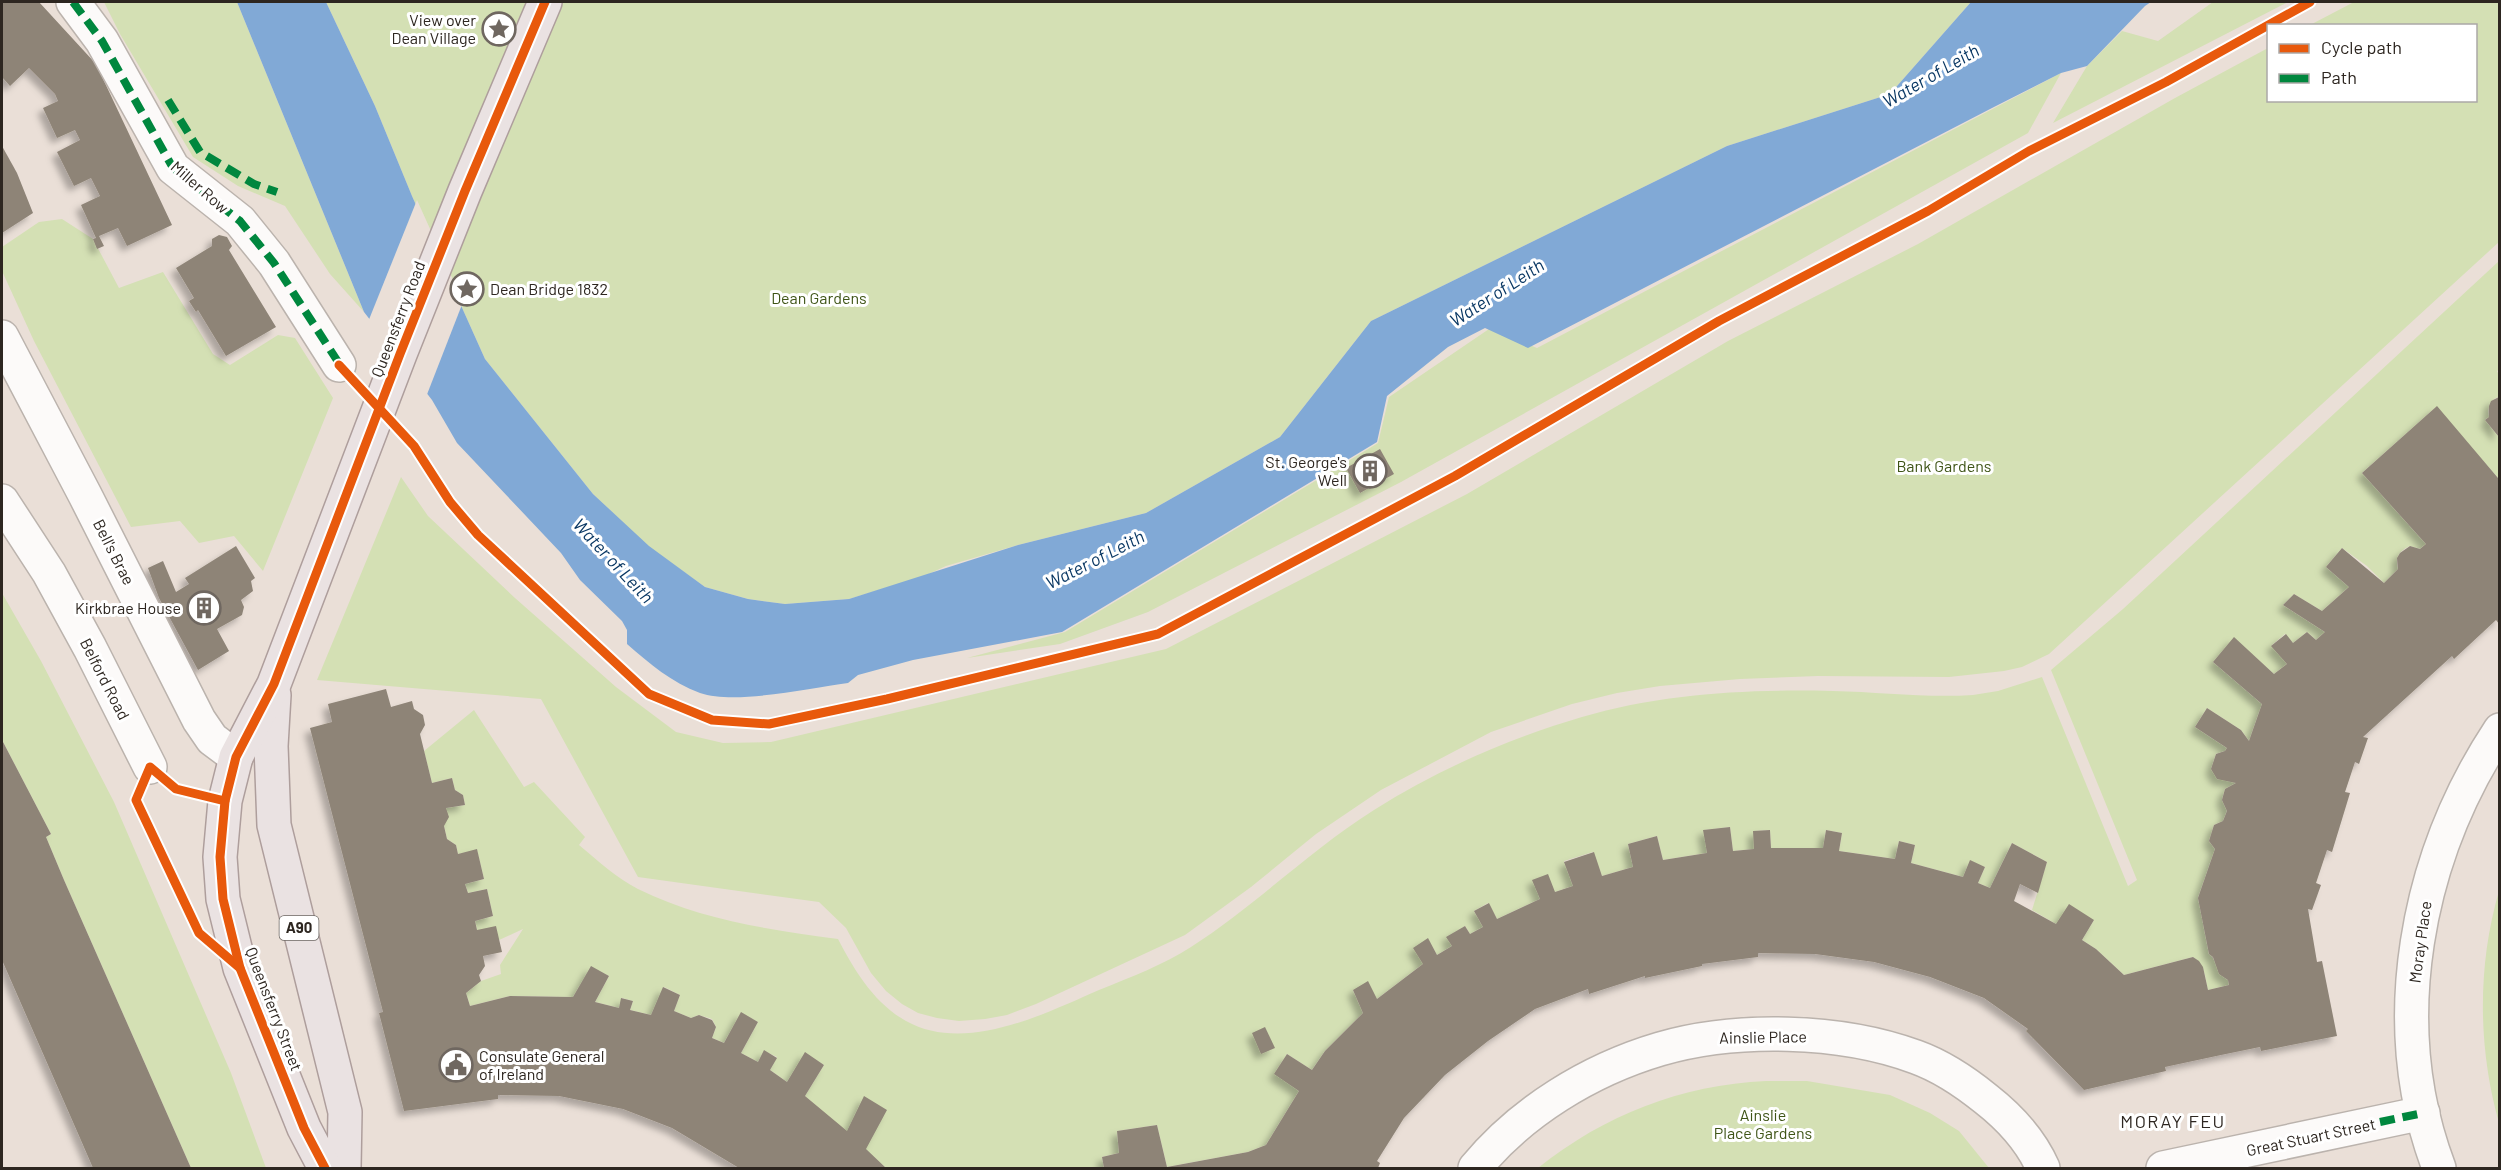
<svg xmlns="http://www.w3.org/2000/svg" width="2501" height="1170" font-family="Barlow,sans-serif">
  <defs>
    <filter id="shadow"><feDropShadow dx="-5.5" dy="5.5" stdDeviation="3" flood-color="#0004"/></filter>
  </defs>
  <rect width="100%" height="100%" fill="#eadfd7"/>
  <g fill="#d4e0b4">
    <polygon points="104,2 237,2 364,312 330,274 285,206 238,186 193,157 120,34"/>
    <polygon points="326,2 1971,2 1890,94 1727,146 1371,321 1280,437 1146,513 1018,545 946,566 922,577 849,599 785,604 748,599 705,587 649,547 593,494 485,359 412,196 375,106"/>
    <polygon points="2213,2 2288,2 2053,123 2087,66 2122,31 2158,41"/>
    <polygon points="2354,2 2499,2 2499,242 2049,654 2022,667 2004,671 1949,677 1818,676 1740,679 1660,686 1617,693 1572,704 1491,732 1381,790 1316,834 1251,887 1185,935 1036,1004 1007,1015 985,1019 959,1021 937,1018 918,1013 902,1004 886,991 871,973 846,928 819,902 638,877 541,699 317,680 401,477 428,516 515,598 616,687 676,732 723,743 771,742 1166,649 1467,494 1728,341 1918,244 2175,98 2268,48 2268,100 2476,100 2476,26 2310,25"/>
    <polygon points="2061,73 2028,133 1401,482 1148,612 1060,644 967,658 1065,632 1378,443 1389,397 1489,329 1537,348"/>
    <polygon points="62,219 93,239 119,288 163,272 213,354 230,365 278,335 295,338 333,398 263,571 234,536 199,543 180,521 131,527 34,341 2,271 2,247 39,222"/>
    <path d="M2499,261l1,108 -3,2 2,4v22c-9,2 -12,11 -10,20l-4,3 14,17v39l-1,2 -62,-71 -74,66 64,71 -6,5 -10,-3c-11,5 -15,11 -12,23l-14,14 -17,-17 -25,-18 -16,19 23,20 -27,24 -28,-17 -11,11 42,27 -9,8 -9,-8 -14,11 -8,-9 -13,11 15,19 -13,10 -40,-36 -21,24 49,42 -13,37 -8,-11 -34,-22 -12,19 32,21 -2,3 -9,3 -5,15 6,9 19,5 -11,6 -3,11 5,11 -4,10 -9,4 -5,16 6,8 -17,49 11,56c9,7 6,18 19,26l1,5 -21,5c-3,-13 -3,-26 -15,-33l-69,18 -28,-26 -14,-9 12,-20 -38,4 -24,-14 15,-48 -35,-19 -22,45 -12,-5 7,-16 -15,-6 -7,16 -52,-14 4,-18 -16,-4 -4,18 -56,-8 3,-18 -16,-3 -3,18h-52l-1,-18 -16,1v18l-21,2 -3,-24 -26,3 3,23 -44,7 -6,-24 -29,8 5,23 -31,9 -9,-24 -29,9 9,25 -18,6 -22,-12 7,19 -43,20 -9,-16 -14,8 9,16 -13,7 -5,-8 -18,11 5,9 -15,9 -9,-16 -5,25 -46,35 -24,-9 10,23 -38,38 -13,19 -25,-16 -12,19 24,18 -33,54 -18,7 -81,15 -10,-42 -40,6 2,22 -17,4 2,11h-218l-81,-72 19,-31 -19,-12 -18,29 -17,-12 7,-13 -13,-6 -6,11 -17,-9 17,-31 -17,-9 -17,30 -12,-5 4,-11 -4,-8 -13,-4 -8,3 -17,-7 6,-16 -16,-8 -13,28 -21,-5 3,-9 -11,-3 -3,10 -24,-6 14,-26 -18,-9 -18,30 -63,-1 -40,10 -4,-13 15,-12 20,-7 -1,-9 23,-36 -24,11 -22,-10 -2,-9 18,-5 -6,-27 -19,4 -3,-9 19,-5 -7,-29 -19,4 -2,-9 -9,-6 -3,-13 2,-18 19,-3 -2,-10 -8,-5 -3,-12 -20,5 -8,-32 50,-41 50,77 10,-5 51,55 -6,8c18,15 39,34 59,44 63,31 132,41 200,50 16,31 36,64 68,82 59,33 138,-7 193,-31 32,-13 64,-25 92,-43 64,-41 118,-96 183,-137 63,-40 136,-72 208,-93 81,-24 167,-28 251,-26 47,1 94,7 140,4l25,-4 44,-14 86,209 9,-6 -86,-210 72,-61z"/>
    <polygon points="2,593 41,661 114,802 231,1073 266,1168 191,1168 64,880 46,837 51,834 2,740"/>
    <path d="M2499,891h1l-1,232c-21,-74 -22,-157 0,-232z"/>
    <path d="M1766,1081h41l83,14 40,18 29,18 30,37h-451c66,-53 143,-83 228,-87z"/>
  </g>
  <path fill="#81a9d6" d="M237,2h89l49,104 37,90 73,163 108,135 56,52 56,41 43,12 37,5 64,-5 169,-54 128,-32 134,-76 91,-116 356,-175 163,-52 81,-92h180l-6,4 -58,60 -26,7 -69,35 -464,240 -43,-20 -37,19 -61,49 -10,46 -315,190 -149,28 -55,15 -10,8c-39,5 -112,22 -148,10 -28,-10 -51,-30 -73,-49v-14l-5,-9 -42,-41 -19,-27 -104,-110 -25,-43 -68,-88z"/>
  <polygon fill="#eadfd7" points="417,200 463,302 426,397 368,322"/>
  <g fill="#8e8477" filter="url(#shadow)">
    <polygon points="2,2 39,2 96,64 172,225 127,246 118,228 99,236 104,246 97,249 93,239 96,238 81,205 100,196 91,178 74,186 57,152 80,140 75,130 57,138 43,108 58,101 55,94 29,68 10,86 2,77"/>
    <polygon points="2,146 17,173 33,213 2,233"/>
    <polygon points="219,235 227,237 232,246 229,250 276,327 226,356 198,310 196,312 189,301 194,298 176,268 212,246 212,239"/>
    <polygon points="2499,397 2499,437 2485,420 2489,417 2489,406 2491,401"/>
    <polygon points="2437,406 2498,478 2499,476 2499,624 2496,620 2454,659 2452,656 2363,737 2368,738 2359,764 2355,762 2345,792 2350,793 2332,852 2327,850 2316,883 2321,885 2312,910 2308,909 2317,962 2322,961 2337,1036 2261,1051 2260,1047 2221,1055 2165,1067 2166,1071 2084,1090 2026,1031 2028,1029 1984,998 1930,977 1874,962 1815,954 1758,953 1758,957 1702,964 1702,966 1645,978 1645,976 1589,994 1588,989 1535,1009 1488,1041 1445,1075 1404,1118 1377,1161 1380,1163 1378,1168 1104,1168 1102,1157 1119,1153 1117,1131 1157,1125 1167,1167 1248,1152 1266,1145 1299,1091 1274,1074 1287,1054 1312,1070 1325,1051 1363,1013 1353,990 1368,981 1377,999 1423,964 1413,948 1428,938 1437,955 1452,946 1446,937 1465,926 1470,934 1483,927 1474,911 1489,903 1497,919 1540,899 1532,880 1548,874 1555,892 1573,886 1564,862 1594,852 1602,876 1633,867 1628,844 1657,836 1663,860 1707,853 1703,830 1730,827 1733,851 1754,849 1753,831 1770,830 1771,848 1823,848 1826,830 1842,833 1839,851 1895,859 1899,841 1915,845 1911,863 1963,877 1970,860 1985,867 1978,883 1990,888 2012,843 2047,862 2038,893 2020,884 2014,901 2056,924 2069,904 2094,920 2082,940 2096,949 2124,975 2193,957 2199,961 2203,967 2208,990 2229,985 2228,980 2219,974 2213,957 2209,954 2198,898 2215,849 2209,841 2214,825 2223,821 2227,811 2222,800 2225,789 2236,783 2217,779 2211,769 2216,754 2225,751 2227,748 2195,727 2207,708 2241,730 2249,741 2262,704 2213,662 2234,637 2274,674 2287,664 2271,646 2286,634 2293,643 2307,632 2316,640 2325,632 2283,605 2294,594 2322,611 2349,587 2326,567 2342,548 2384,583 2398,569 2397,558 2400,553 2410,546 2420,549 2426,544 2362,473"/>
    <polygon points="1380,449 1394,474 1360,493 1346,468"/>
    <polygon points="236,546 255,578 251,581 253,591 241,600 244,607 242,615 217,629 229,651 198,670 159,598 148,568 163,561 176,592 189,584 185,578"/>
    <polygon points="386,689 391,707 412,701 414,709 423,715 425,725 420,734 432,783 452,778 455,790 463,795 465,805 446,808 449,817 444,826 447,839 456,845 458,854 477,849 484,879 465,884 468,893 487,889 493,916 475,921 477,930 496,926 502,952 483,956 485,966 479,975 481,981 466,993 470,1006 510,996 573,997 591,966 609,976 595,1002 619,1008 621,998 633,1001 630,1010 651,1015 663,987 680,995 674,1011 691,1018 699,1015 712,1020 716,1027 712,1038 724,1043 741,1012 758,1022 741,1053 758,1062 764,1050 777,1058 770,1070 787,1082 805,1052 824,1065 805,1096 847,1131 864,1096 887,1110 866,1149 886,1168 739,1168 672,1128 623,1109 559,1096 498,1095 498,1099 404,1111 379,1013 383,1012 310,728 332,722 328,704"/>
    <polygon points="2,740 51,834 46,837 64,880 191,1168 93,1168 80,1138 2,960"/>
    <polygon points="1265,1027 1275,1048 1261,1054 1252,1033"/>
  </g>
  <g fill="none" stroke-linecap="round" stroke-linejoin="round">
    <defs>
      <g id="minor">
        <polyline points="73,2 102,41 173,168 240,221 274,263 339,365"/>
        <polyline points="2,337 85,495 199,720 212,739 236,757"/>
        <polyline points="2,501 49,573 90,648 150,767"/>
        <path d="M1475,1168c46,-56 114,-98 185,-119 76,-22 180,-20 256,8 25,9 49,25 70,42 23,18 45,42 57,69"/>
        <polyline points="2163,1168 2423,1113"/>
        <path d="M2439,1168c-55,-145 -23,-311 61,-438"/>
      </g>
      <g id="major">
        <polyline points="274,695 271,746 274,825 345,1112 344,1168"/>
        <polyline points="325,1168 304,1128 240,968 223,899 220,857 225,801 236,757 274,684 400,354 465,191 545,2"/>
      </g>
    </defs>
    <use href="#minor" stroke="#bbb3ad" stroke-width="36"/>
    <use href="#major" stroke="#ae9e9c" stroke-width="36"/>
    <use href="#minor" stroke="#fcfaf9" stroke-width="33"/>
    <use href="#major" stroke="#eae2e2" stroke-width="33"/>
    <g stroke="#00873e" stroke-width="8" stroke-dasharray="15 8" stroke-linecap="butt">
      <polyline points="73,2 102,41 173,168 240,221 274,263 342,368"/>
      <polyline points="168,100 200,152 254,184 277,192"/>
      <polyline points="2380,1122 2423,1113"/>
    </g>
    <defs>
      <g id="cycleway">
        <polyline points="339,365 414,446 450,502 478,535 649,694 712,720 769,724 887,699 1158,634 1455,476 1719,321 1928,211 2029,151 2166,82 2310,2"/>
        <polyline points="225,801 176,789 150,767 136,800 199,933 240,968"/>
        <polyline points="325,1168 304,1128 240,968 223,899 220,857 225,801 236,757 274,684 400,354 465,191 545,2"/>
      </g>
    </defs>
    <use href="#cycleway" stroke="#fff" stroke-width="13"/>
    <use href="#cycleway" stroke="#e8590c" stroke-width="9"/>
  </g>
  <defs>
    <symbol id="sight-ring" viewBox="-11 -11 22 22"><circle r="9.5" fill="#fff" stroke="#6f6760" stroke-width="1.5"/><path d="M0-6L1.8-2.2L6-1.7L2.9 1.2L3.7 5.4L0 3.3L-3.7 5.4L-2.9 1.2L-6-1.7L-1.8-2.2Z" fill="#6f6760"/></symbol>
    <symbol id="building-ring" viewBox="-11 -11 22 22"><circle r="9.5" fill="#fff" stroke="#6f6760" stroke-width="1.5"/><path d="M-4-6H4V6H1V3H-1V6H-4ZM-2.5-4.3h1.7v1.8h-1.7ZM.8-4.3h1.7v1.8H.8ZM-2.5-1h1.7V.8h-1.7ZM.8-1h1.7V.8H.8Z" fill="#6f6760"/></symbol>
    <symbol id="civic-ring" viewBox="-11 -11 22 22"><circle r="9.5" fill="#fff" stroke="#6f6760" stroke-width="1.5"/><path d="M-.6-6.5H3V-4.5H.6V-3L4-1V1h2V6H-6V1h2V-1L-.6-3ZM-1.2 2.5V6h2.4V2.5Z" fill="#6f6760"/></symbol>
  </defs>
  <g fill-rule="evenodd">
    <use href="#sight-ring" x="480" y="10" width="38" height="38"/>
    <use href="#sight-ring" x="448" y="270" width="38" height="38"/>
    <use href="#building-ring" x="1351" y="452" width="38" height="38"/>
    <use href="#building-ring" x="185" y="589" width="38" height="38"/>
    <use href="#civic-ring" x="437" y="1046" width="38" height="38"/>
  </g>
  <g text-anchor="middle" stroke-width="6" stroke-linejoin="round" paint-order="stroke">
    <rect fill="#fff" stroke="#6c6763" stroke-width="1.5" x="279.5" y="916" width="39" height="24" rx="4.5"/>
    <g font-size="15" font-weight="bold" fill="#2d2620">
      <text x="299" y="933">A90</text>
    </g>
    <g font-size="16" fill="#2d2620" stroke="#fff" text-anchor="end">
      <text x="476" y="26">View over<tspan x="476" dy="18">Dean Village</tspan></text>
      <text x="490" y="295" text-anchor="start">Dean Bridge 1832</text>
      <text x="1347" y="468">St. George's<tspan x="1347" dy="18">Well</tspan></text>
      <text x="181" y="614">Kirkbrae House</text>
      <text x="479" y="1062" text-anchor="start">Consulate General<tspan x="479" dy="18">of Ireland</tspan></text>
    </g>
    <g font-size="16" fill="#2d2620" stroke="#fff">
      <text transform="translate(200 187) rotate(41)" y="6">Miller Row</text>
      <text transform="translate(398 319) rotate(-69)" y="6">Queensferry Road</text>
      <text transform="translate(114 552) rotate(63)" y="6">Bell's Brae</text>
      <text transform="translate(105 679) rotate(63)" y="6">Belford Road</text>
      <text transform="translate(2420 942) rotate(-82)" y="6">Moray Place</text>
      <text transform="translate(274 1009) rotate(69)" y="6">Queensferry Street</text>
      <text transform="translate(1763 1037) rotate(-1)" y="6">Ainslie Place</text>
      <text transform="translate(2311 1137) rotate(-12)" y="6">Great Stuart Street</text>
    </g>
    <g font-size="16" fill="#3e5416" stroke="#fff">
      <text x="819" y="304">Dean Gardens</text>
      <text x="1944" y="472">Bank Gardens</text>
      <text x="1763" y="1121">Ainslie<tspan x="1763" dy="18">Place Gardens</tspan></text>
    </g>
    <g font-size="18" font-style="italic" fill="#093763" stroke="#fff">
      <text transform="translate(1931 76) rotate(-30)" y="6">Water of Leith</text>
      <text transform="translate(1497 293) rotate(-33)" y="6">Water of Leith</text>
      <text transform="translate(1095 560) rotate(-27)" y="6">Water of Leith</text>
      <text transform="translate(613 561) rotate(47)" y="6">Water of Leith</text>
    </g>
    <g font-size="18" letter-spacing="1.5" fill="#2d2620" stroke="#fff">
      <text x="2173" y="1128">MORAY FEU</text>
    </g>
  </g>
  <rect width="2501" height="1170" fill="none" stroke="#2d2620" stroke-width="6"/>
  <rect x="2267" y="24" width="210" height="78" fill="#ffffff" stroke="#aba8a6" stroke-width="1.5"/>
  <rect x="2279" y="44" width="30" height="9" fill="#e8590c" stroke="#aba8a6" stroke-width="1.5"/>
  <text x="2321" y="54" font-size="18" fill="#2d2620">Cycle path</text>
  <rect x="2279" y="74" width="30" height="9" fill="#00873e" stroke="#aba8a6" stroke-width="1.5"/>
  <text x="2321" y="84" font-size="18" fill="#2d2620">Path</text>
</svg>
